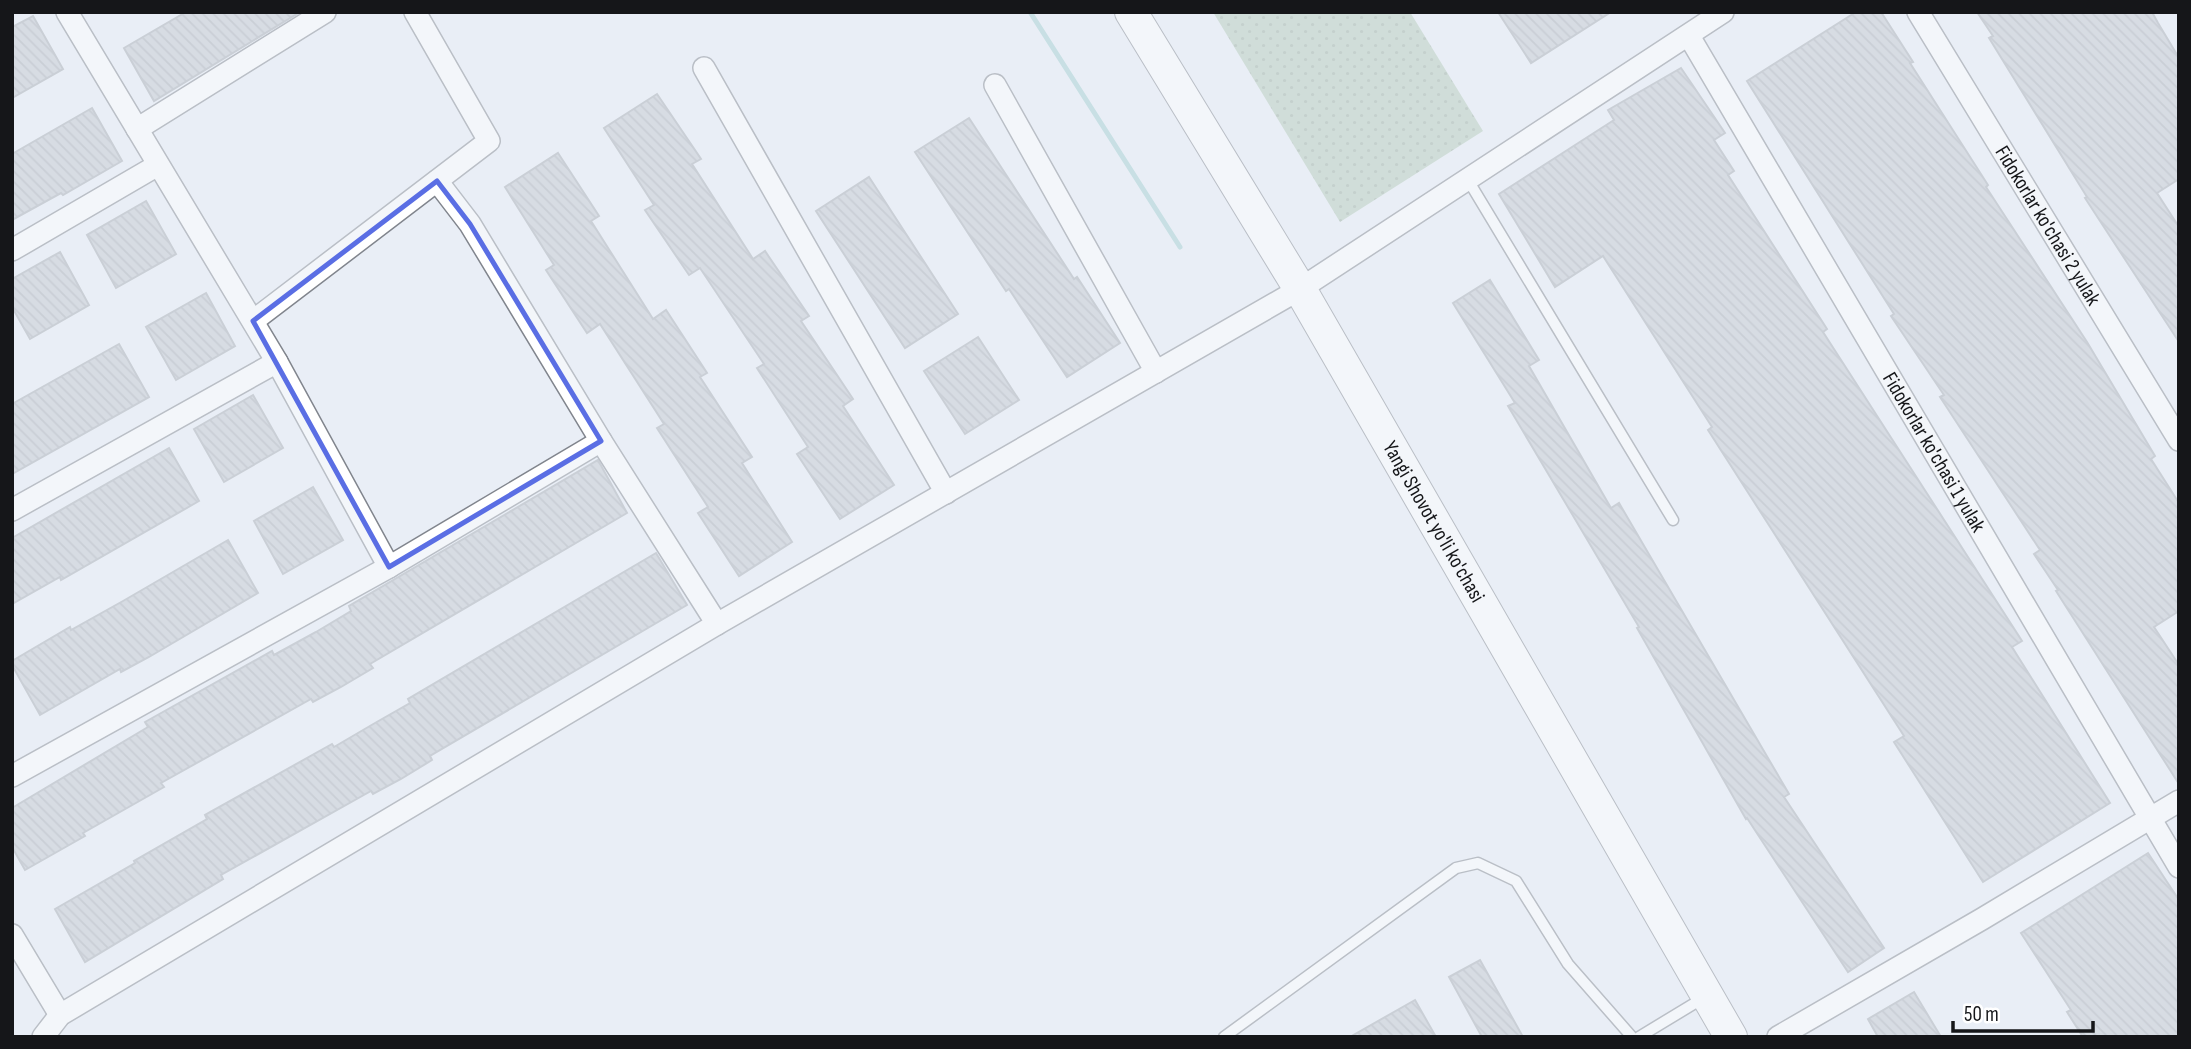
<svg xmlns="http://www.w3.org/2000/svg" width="2191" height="1049" font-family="'Sofia Sans Condensed',sans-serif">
  <defs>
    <pattern id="grass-dots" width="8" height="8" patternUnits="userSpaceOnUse" patternTransform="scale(1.75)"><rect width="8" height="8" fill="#b2c8b6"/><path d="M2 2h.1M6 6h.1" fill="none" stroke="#98ab9c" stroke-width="1.8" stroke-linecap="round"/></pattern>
    <pattern id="building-back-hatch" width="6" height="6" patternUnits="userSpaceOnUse" patternTransform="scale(1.75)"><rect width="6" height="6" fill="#c0c5cd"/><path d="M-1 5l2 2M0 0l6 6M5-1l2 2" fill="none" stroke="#a4a8af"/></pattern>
  </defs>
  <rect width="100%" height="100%" fill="#e9eef6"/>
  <polygon fill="url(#grass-dots)" points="1213,12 1410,12 1483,131 1340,222"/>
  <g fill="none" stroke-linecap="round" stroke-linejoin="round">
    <polyline stroke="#9fcdce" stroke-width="5" points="1030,12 1180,247"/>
  </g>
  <g fill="url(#building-back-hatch)" stroke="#a4a9b0" stroke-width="2">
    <polygon points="186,12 300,12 154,101 124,48"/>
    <polygon points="1498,12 1611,12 1531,63"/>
    <polygon points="1856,12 1881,12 1913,62 1910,63 1988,185 1986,187 2087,342 2155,456 2151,459 2179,503 2179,611 2154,627 2179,665 2179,784 2056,591 2058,590 2034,554 2040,550 1940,397 1944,395 1891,316 1894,314 1747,81"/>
    <polygon points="1977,12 2152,12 2158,23 2179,58 2179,179 2157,193 2179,227 2179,342 2085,198 2087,197 1989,38 1993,36"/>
    <polygon points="33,16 63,69 12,98 12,27"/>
    <polygon points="1681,68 1725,133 1714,140 1734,171 1728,175 1827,329 1823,332 2022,641 2012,647 2110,803 1983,882 1894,742 1904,736 1708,430 1712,427 1603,256 1555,287 1499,194 1614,120 1608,110"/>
    <polygon points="657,94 701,159 692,164 753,259 765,251 809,316 801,321 853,399 843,406 894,485 840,519 797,454 808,447 757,368 764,364 700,268 689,275 645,210 654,205 604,128"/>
    <polygon points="92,108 122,161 63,195 61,193 12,220 12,154"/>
    <polygon points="969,118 1074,279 1077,277 1120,343 1067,377 1009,289 1006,291 915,152"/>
    <polygon points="558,153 599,216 591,221 653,319 666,310 707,373 700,377 752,457 742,463 792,542 739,576 698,513 708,507 657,428 664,424 600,324 587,333 546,270 554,265 505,187"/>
    <polygon points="869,177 958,314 905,348 816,211"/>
    <polygon points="146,201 176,254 116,288 87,235"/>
    <polygon points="60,252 89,305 30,339 12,307 12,279"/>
    <polygon points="1490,280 1539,360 1529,366 1611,508 1619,503 1789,794 1784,797 1884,948 1848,972 1747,818 1746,819 1637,628 1639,627 1508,406 1515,403 1453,303"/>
    <polygon points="206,293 235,346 176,380 146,327"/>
    <polygon points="978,337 1019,400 965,434 924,371"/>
    <polygon points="119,344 149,397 12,474 12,404"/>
    <polygon points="253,395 283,448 224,482 194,429"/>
    <polygon points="169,448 199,501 61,580 60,577 12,604 12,538"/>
    <polygon points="598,460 627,513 370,664 373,668 341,687 313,702 311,699 161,783 164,787 83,833 85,836 25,870 12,847 12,808 148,727 145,722 272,651 274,655 316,632 351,611 349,606"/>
    <polygon points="313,487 343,540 283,574 254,521"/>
    <polygon points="228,540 258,593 149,657 121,672 120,669 40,715 12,665 12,661 70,627 71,630 123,601"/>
    <polygon points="656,553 687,605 430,756 432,760 401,779 373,794 371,791 221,875 223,879 85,962 55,909 135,863 134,861 207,819 205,815 332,744 334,747 375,723 410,703 408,699"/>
    <polygon points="2148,853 2179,900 2179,1037 2083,1037 2067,1012 2071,1010 2021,933"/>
    <polygon points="1480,960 1523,1037 1482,1037 1449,977"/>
    <polygon points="1914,992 1941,1037 1878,1037 1868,1019"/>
    <polygon points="1415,1000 1436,1037 1350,1037"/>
  </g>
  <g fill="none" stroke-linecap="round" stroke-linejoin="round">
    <defs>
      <g id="service">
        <polyline points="1468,180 1673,520"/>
        <polyline points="1224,1037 1456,868 1478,863 1516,881 1568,964 1632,1037"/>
        <polyline points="1639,1037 1705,997"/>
      </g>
      <g id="minor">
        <polyline points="67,12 277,362 389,567"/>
        <path id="s1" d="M1918,12l261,428"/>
        <path id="s2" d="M1689,36l490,831"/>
        <polyline points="704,68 946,493"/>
        <polyline points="995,85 1156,372"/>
        <polyline points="137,129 325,12"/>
        <polyline points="437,181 470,224 601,441 717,624"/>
        <polyline points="12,250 158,165"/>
        <polyline points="253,321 489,141 415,12"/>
        <polyline points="12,510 277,362"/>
        <polyline points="12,776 389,567 601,441"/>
        <polyline points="12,935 60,1015"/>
        <polyline points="43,1037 60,1015 717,624 1300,289 1723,12"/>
        <polyline points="1778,1037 1982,919 2179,801"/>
      </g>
      <g id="primary">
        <path id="s3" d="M1131,12l169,277 431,748"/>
      </g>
    </defs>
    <use href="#service" stroke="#81858d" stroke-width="13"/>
    <use href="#minor" stroke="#81858d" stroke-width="24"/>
    <use href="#primary" stroke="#81858d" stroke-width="34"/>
    <use href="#service" stroke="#fff" stroke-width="10"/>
    <use href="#minor" stroke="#fff" stroke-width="21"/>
    <use href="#primary" stroke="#fff" stroke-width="32"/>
  </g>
  <path d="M0 0H2191V1049H0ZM437,181l33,43 131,217 -212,126 -136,-246z" fill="#e9eef6" fill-opacity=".55" fill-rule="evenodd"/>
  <path fill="none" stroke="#5a6ee4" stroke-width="5" stroke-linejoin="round" d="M437,181l33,43 131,217 -212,126 -136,-246z"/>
  <g text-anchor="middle" stroke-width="6" stroke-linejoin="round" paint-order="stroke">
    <g font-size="21" fill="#151619" stroke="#fff">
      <text dy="7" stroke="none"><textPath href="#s1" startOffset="250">Fidokorlar ko'chasi 2 yulak</textPath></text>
      <text dy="7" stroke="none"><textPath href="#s2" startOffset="483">Fidokorlar ko'chasi 1 yulak</textPath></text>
      <text dy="7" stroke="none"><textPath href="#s3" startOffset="593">Yangi Shovot yo'li ko'chasi</textPath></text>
    </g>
  </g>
  <rect width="2191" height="1049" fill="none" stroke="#151619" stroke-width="28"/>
  <path d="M1953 1021v10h140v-10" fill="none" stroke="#151619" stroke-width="3.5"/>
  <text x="1964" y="1021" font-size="21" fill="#151619" stroke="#ffffff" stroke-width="5" paint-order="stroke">50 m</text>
</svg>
